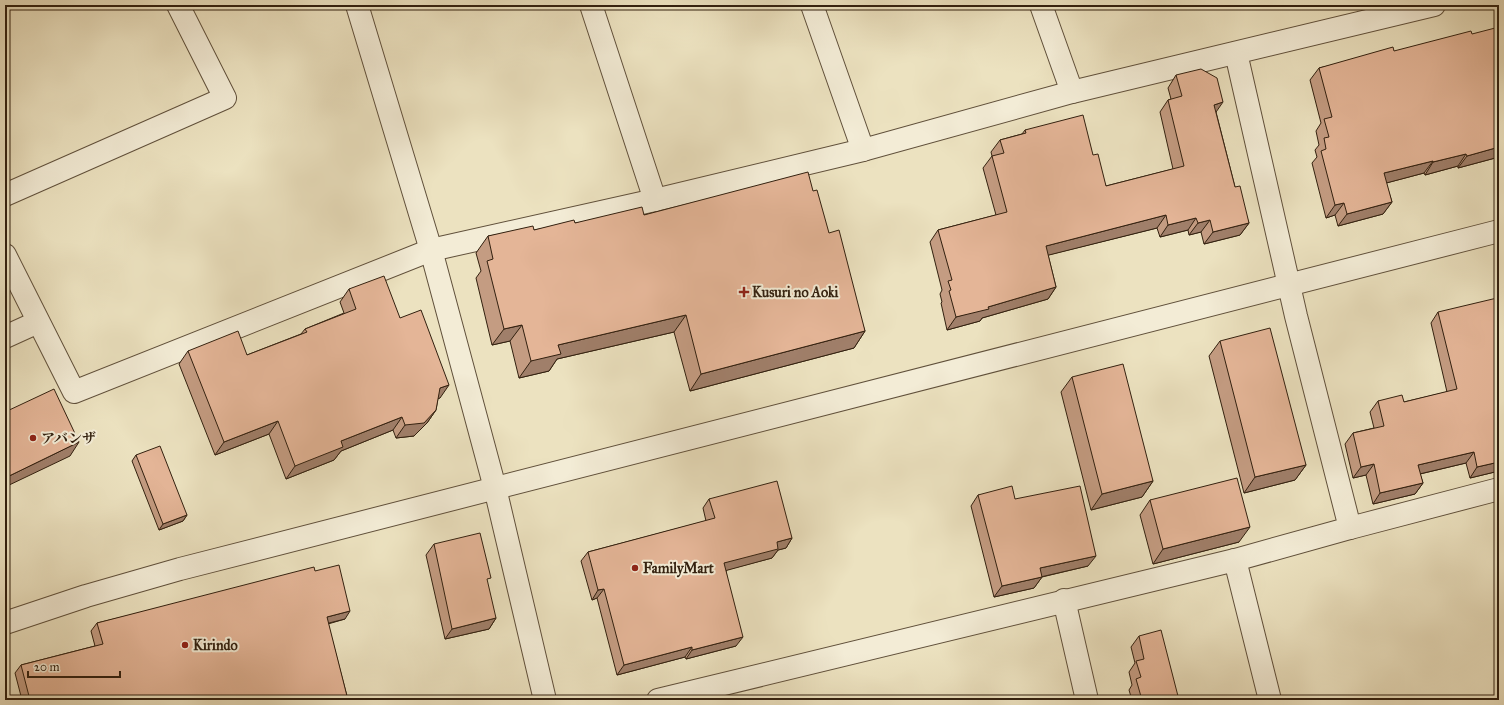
<svg xmlns="http://www.w3.org/2000/svg" width="1504" height="705" font-family="'IM FELL Great Primer','Noto Serif JP',serif">
  <rect width="100%" height="100%" fill="#ece2c0"/>
  <filter id="stains"><feTurbulence type="fractalNoise" baseFrequency=".005" numOctaves="4"/><feColorMatrix values="0 0 0 0 .2 0 0 0 0 .09 0 0 0 0 .02 0 0 0 .5 -.17"/></filter>
  <radialGradient id="worn" r=".72"><stop offset=".6" stop-color="#630" stop-opacity="0"/><stop offset="1" stop-color="#630" stop-opacity=".3"/></radialGradient>
  <g fill="none" stroke-linecap="round" stroke-linejoin="round">
    <defs>
      <g id="minor">
        <polyline points="591,5 655,200"/>
        <polyline points="812,5 863,150"/>
        <polyline points="1041,5 1072,92"/>
        <polyline points="5,195 225,98 178,5"/>
        <polyline points="5,255 74,392 431,250 655,200 863,150 1072,92 1434,5"/>
        <polyline points="5,337 38,322"/>
        <polyline points="495,488 545,700"/>
        <polyline points="1350,528 1499,489"/>
        <polyline points="1235,560 1270,700"/>
        <polyline points="1064,600 1087,700"/>
        <polyline points="658,700 1235,560 1350,528 1296,316 1236,53"/>
      </g>
      <g id="tertiary">
        <polyline points="357,5 431,250 495,488"/>
        <polyline points="5,623 86,596 180,569 1499,231"/>
      </g>
    </defs>
    <use href="#minor" stroke="#60503b" stroke-width="24"/>
    <use href="#tertiary" stroke="#60503b" stroke-width="24"/>
    <use href="#minor" stroke="#f3ecd6" stroke-width="22"/>
    <use href="#tertiary" stroke="#f3ecd6" stroke-width="22"/>
  </g>
  <g fill="#c49c82" stroke="#32200f">
    <polygon points="1394,51 1499,157 1458,168 1458,166 1425,175 1424,173 1386,183 1392,202 1383,214 1338,226 1335,215 1326,218 1312,163 1317,157 1315,150 1319,145 1316,131 1321,123 1310,80 1319,68"/>
    <polygon points="1176,75 1216,112 1235,187 1249,223 1240,235 1204,244 1201,232 1189,235 1188,230 1160,237 1157,228 1048,255 1056,287 1048,299 982,318 980,321 947,330 941,303 942,302 940,294 942,290 930,242 938,230 996,215 983,168 992,156 991,152 1000,140 1022,134 1025,130 1093,155 1106,186 1173,169 1160,112 1168,100 1171,99 1168,88"/>
    <polygon points="813,191 865,331 854,348 690,391 674,332 557,359 549,371 519,378 510,341 492,345 476,278 481,271 476,253 488,236 534,230 575,223 644,215"/>
    <polygon points="349,289 400,318 440,398 438,398 436,410 427,423 414,436 396,438 393,430 341,451 334,460 286,479 269,434 215,455 179,364 188,351 247,355 301,334 305,329 344,313 340,302"/>
    <polygon points="1438,312 1499,471 1470,478 1466,463 1420,474 1423,483 1415,494 1373,504 1366,475 1353,478 1345,444 1353,433 1374,428 1370,412 1378,401 1404,402 1447,392 1431,323"/>
    <polygon points="1220,341 1306,465 1295,480 1244,493 1209,356"/>
    <polygon points="1072,377 1153,481 1142,497 1091,510 1061,392"/>
    <polygon points="136,455 187,515 183,521 159,530 132,461"/>
    <polygon points="978,495 1015,499 1088,566 1042,577 1034,588 994,597 971,506"/>
    <polygon points="709,499 792,538 786,548 778,550 772,558 726,570 736,646 686,659 685,657 617,675 597,598 592,600 581,561 588,552 706,521 703,508"/>
    <polygon points="1150,500 1239,542 1153,564 1140,515"/>
    <polygon points="434,544 496,618 489,629 445,639 426,555"/>
    <polygon points="315,571 345,619 328,624 348,700 22,700 15,673 21,665 95,646 91,631 97,623"/>
    <polygon points="1139,636 1179,700 1132,700 1129,690 1132,685 1129,672 1135,663 1131,647"/>
  </g>
  <g fill="#a07f6a" stroke="#32200f">
    <polygon points="1223,102 1214,115 1214,105"/>
    <polygon points="1499,147 1499,157 1458,168 1467,156"/>
    <polygon points="1466,154 1458,166 1425,175 1433,162"/>
    <polygon points="1433,161 1424,173 1375,186 1384,173"/>
    <polygon points="1392,202 1383,214 1338,226 1347,214"/>
    <polygon points="1344,203 1335,215 1326,218 1335,205"/>
    <polygon points="1166,215 1157,228 1037,258 1046,246"/>
    <polygon points="1196,218 1188,230 1160,237 1168,225"/>
    <polygon points="1210,220 1201,232 1189,235 1198,223"/>
    <polygon points="1249,223 1240,235 1204,244 1213,232"/>
    <polygon points="1056,287 1048,299 982,318 980,321 947,330 956,317 988,307"/>
    <polygon points="686,315 674,332 557,359 549,371 519,378 531,361 558,345"/>
    <polygon points="522,325 510,341 492,345 504,329"/>
    <polygon points="865,331 854,348 690,391 701,374"/>
    <polygon points="449,385 440,398 431,401 440,388"/>
    <polygon points="436,410 427,423 414,436 396,438 405,425"/>
    <polygon points="402,417 393,430 341,451 334,460 286,479 295,466 341,441"/>
    <polygon points="278,421 269,434 215,455 224,442"/>
    <polygon points="79,442 70,456 5,487 5,478"/>
    <polygon points="1474,452 1466,463 1411,476 1418,465"/>
    <polygon points="1499,462 1499,471 1470,478 1477,467"/>
    <polygon points="1374,464 1366,475 1353,478 1361,467"/>
    <polygon points="1306,465 1295,480 1244,493 1255,477"/>
    <polygon points="1153,481 1142,497 1091,510 1102,494"/>
    <polygon points="1423,483 1415,494 1373,504 1380,493"/>
    <polygon points="187,515 183,521 159,530 163,524"/>
    <polygon points="1250,527 1239,542 1153,564 1163,549"/>
    <polygon points="792,538 786,548 778,550 772,558 717,573 724,563 777,542"/>
    <polygon points="1096,556 1088,566 1032,579 1040,568"/>
    <polygon points="1042,577 1034,588 994,597 1002,586"/>
    <polygon points="604,589 597,598 592,600 598,590"/>
    <polygon points="350,611 345,619 321,625 327,617"/>
    <polygon points="496,618 489,629 445,639 452,629"/>
    <polygon points="743,637 736,646 686,659 692,650"/>
    <polygon points="692,647 685,657 617,675 624,665"/>
  </g>
  <g fill="#e4b597" stroke="#32200f">
    <polygon points="1499,27 1499,147 1467,156 1466,154 1433,162 1433,161 1384,173 1392,202 1347,214 1344,203 1335,205 1321,151 1326,149 1324,138 1329,137 1324,119 1332,117 1319,68 1393,47 1394,51 1471,31 1472,34"/>
    <polygon points="1201,69 1217,78 1223,102 1214,105 1235,187 1240,186 1249,223 1213,232 1210,220 1198,223 1196,218 1168,225 1166,215 1046,246 1056,287 988,307 989,309 956,317 949,291 951,290 948,281 952,280 938,230 1007,212 992,156 1004,153 1000,140 1026,133 1025,130 1083,115 1093,155 1098,154 1106,186 1184,166 1168,100 1182,96 1176,75"/>
    <polygon points="808,172 813,191 817,190 829,233 839,230 865,331 701,374 686,315 558,345 561,354 531,361 522,325 504,329 487,261 493,259 488,236 533,226 534,230 574,220 575,223 642,207 644,215"/>
    <polygon points="384,276 400,318 421,310 449,385 440,388 436,410 424,423 405,425 402,417 341,441 343,447 295,466 278,421 224,442 188,351 238,331 247,355 307,332 305,329 356,309 349,289"/>
    <polygon points="1497,298 1499,304 1499,462 1477,467 1474,452 1418,465 1423,483 1380,493 1374,464 1361,467 1353,433 1384,426 1378,401 1402,395 1404,402 1457,389 1438,312"/>
    <polygon points="1270,328 1306,465 1255,477 1220,341"/>
    <polygon points="1123,364 1153,481 1102,494 1072,377"/>
    <polygon points="54,389 79,442 5,478 5,412"/>
    <polygon points="160,446 187,515 163,524 136,455"/>
    <polygon points="1237,478 1250,527 1163,549 1150,500"/>
    <polygon points="777,481 792,538 777,542 778,549 724,563 743,637 692,650 692,647 624,665 604,589 598,590 588,552 715,518 709,499"/>
    <polygon points="1012,486 1015,499 1080,486 1096,556 1040,568 1042,577 1002,586 978,495"/>
    <polygon points="480,533 491,578 487,579 496,618 452,629 434,544"/>
    <polygon points="339,565 350,611 327,617 348,700 30,700 21,665 103,644 97,623 314,567 315,571"/>
    <polygon points="1161,630 1179,700 1142,700 1136,679 1141,677 1136,661 1144,659 1139,636"/>
  </g>
  <g fill="#8f2418" stroke="#f3ecd6" stroke-width="1.5">
    <path d="M742 286h4v4h4v4h-4v4h-4v-4h-4v-4h4z"/>
    <circle cx="33" cy="438" r="4"/>
    <circle cx="635" cy="568" r="4"/>
    <circle cx="185" cy="645" r="4"/>
  </g>
  <g text-anchor="middle" stroke-width="4" stroke-linejoin="round" paint-order="stroke">
    <g font-size="14" font-weight="bold" fill="#32200f" stroke="#f3ecd6" text-anchor="start">
      <text x="752" y="297">Kusuri no Aoki</text>
      <text x="41" y="443">アバンザ</text>
      <text x="643" y="573">FamilyMart</text>
      <text x="193" y="650">Kirindo</text>
    </g>
  </g>
  <rect width="1504" height="705" fill="none" stroke="#ece2c0" stroke-width="20"/>
  <rect x="6" y="6" width="1492" height="693" fill="none" stroke="#32200f" stroke-width="2"/>
  <rect x="10" y="10" width="1484" height="685" fill="none" stroke="#32200f"/>
  <path d="M28 671v6h92v-6" fill="none" stroke="#32200f" stroke-width="2"/>
  <text x="34" y="671" font-size="12" fill="#32200f" stroke="#f3ecd6" stroke-width="3" paint-order="stroke">20 m</text>
  <rect width="100%" height="100%" filter="url(#stains)"/>
  <rect width="100%" height="100%" fill="url(#worn)"/>
</svg>
